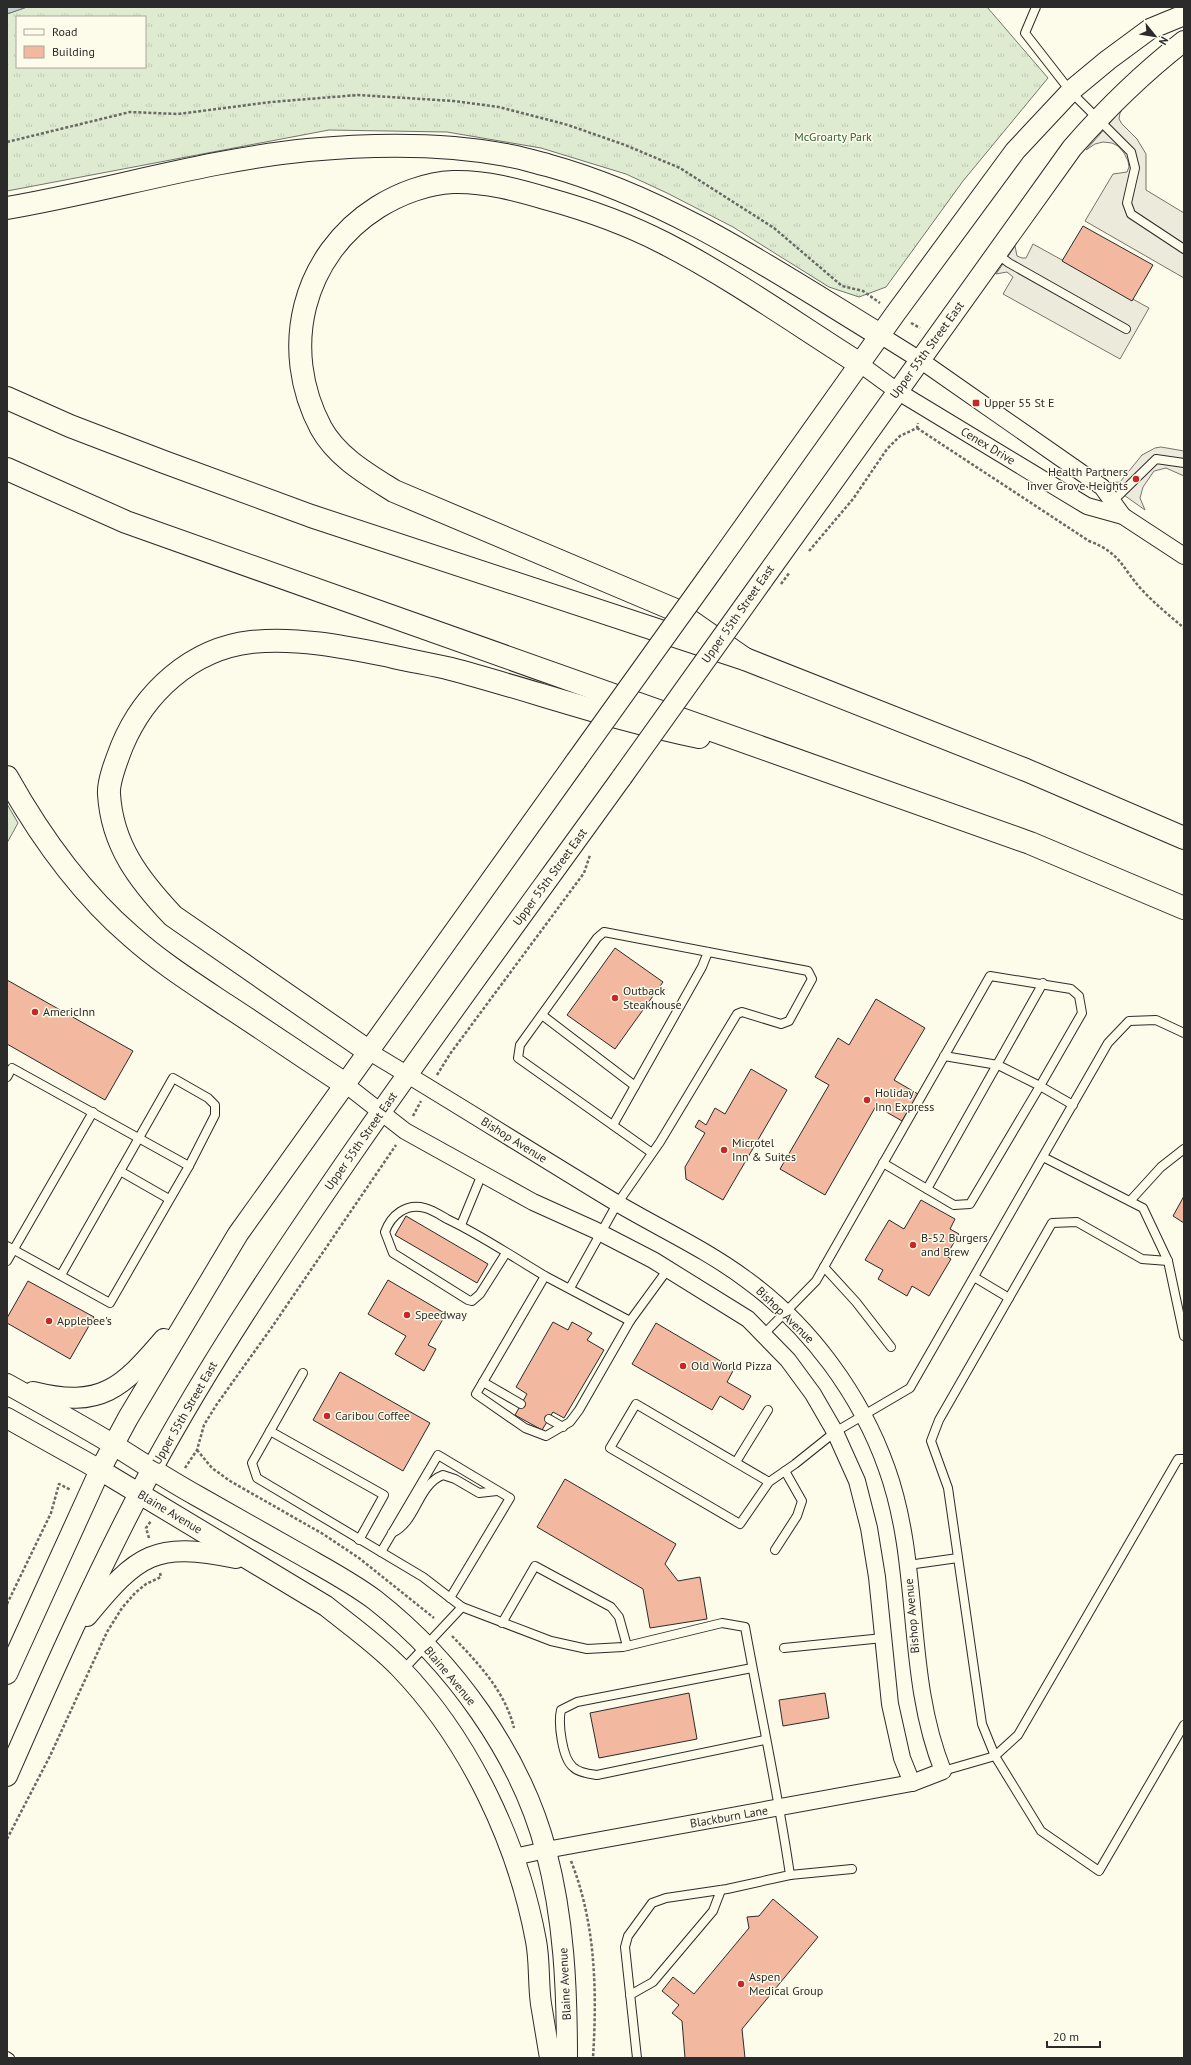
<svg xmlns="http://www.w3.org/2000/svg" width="1191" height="2065" font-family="'PT Sans',sans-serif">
  <defs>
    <pattern id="grass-tufts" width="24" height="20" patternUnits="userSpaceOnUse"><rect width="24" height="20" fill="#deebd1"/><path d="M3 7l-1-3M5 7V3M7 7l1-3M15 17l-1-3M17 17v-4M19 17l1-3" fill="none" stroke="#bfcab4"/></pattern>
    <pattern id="water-rules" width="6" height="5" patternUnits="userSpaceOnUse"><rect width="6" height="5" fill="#c7d0d0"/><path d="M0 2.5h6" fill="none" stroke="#abb3b3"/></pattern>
  </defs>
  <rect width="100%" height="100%" fill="#fdfbea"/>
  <g fill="url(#grass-tufts)" stroke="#74746e" fill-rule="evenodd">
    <path d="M27,7h960l61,71 -85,103 -77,106 -27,10 -30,-10 -96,-60 -66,-34 -41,-19 -85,-26 -94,-16 -118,-2 -322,61v-177zM17,17h128v50h-128z"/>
    <polygon points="7,804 18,823 7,843"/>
  </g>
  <g fill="#eceadb" stroke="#74746e">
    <polygon points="1123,108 1120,113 1119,119 1122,124 1137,139 1146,154 1146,190 1184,213 1184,278 1085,221 1113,174 1127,172 1129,167 1128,161 1124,153 1118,146 1112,143 1103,142 1095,144 1086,150"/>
    <polygon points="1033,244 1149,308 1120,359 1003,294 1013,277 1007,272 996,274 1015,246 1017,256 1022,258 1026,258"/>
    <polygon points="1161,447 1184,451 1184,476 1166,468 1154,471 1143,487 1140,498 1145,510 1107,483 1120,482 1142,455 1155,448"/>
  </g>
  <polygon fill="url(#water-rules)" stroke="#74746e" points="7,7 27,7 7,14"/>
  <g fill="#f2b8a0" stroke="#2b2b2b">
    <polygon points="1083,226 1153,265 1132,301 1062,261"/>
    <polygon points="615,948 663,982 615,1049 567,1015"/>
    <polygon points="7,980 133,1051 105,1100 7,1044"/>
    <polygon points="876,999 925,1028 894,1080 918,1094 902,1121 876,1106 825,1195 780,1169 829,1085 815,1077 838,1038 849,1045"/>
    <polygon points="751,1069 787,1090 723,1200 686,1179 685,1167 705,1133 695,1127 699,1120 706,1125 715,1108 725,1114"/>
    <polygon points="1184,1196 1184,1223 1173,1216"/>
    <polygon points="921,1200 955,1219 950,1229 959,1234 946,1256 951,1259 929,1296 912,1286 907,1296 878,1279 883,1270 865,1260 889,1220 904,1229"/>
    <polygon points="406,1216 488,1264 477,1283 395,1235"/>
    <polygon points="388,1280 446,1314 428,1345 436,1349 424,1371 395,1354 406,1336 368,1314"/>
    <polygon points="28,1281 94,1317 70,1359 7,1323 7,1318"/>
    <polygon points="553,1322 568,1330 572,1322 592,1333 587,1340 604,1350 564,1418 553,1412 542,1430 515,1415 527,1394 516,1387"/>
    <polygon points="656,1323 734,1369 727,1382 751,1396 743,1410 720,1396 712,1410 632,1364"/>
    <polygon points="340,1372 430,1423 403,1471 313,1420"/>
    <polygon points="565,1479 676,1544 665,1564 678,1581 700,1577 707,1619 650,1628 643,1589 537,1527"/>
    <polygon points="689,1693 697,1739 599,1758 590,1713"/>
    <polygon points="825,1693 829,1718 783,1726 779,1700"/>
    <polygon points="773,1899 818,1937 742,2029 745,2058 685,2058 682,2021 672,2013 679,2005 662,1991 673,1977 694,1994 749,1928 747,1917 759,1916"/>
  </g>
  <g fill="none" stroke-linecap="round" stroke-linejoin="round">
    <defs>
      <g id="service">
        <polyline points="1036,7 1025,33 1071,92 1131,152 1135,168 1127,203 1131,214 1184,249"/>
        <polyline points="997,254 1009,263 1126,329"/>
        <polyline points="1112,502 1156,459 1184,463"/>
        <polyline points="542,1015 635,1086"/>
        <polyline points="7,1077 12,1068 189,1166 110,1303 7,1246"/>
        <polyline points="613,1125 702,967 708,952"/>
        <polyline points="1043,1157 1143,1208 1168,1261 1184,1336"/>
        <polyline points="883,1163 954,1205 970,1204 1040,1086 998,1065 944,1056"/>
        <polyline points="120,1171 169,1199"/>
        <polyline points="927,1189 1043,983"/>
        <polyline points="1130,1201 1161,1167 1184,1149"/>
        <polyline points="461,1225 482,1174"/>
        <path d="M506,1253l-26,41 -8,7 -4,-1 -75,-47 -8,-21c6,-17 21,-29 40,-24 8,2 15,7 22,11 34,16 66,38 98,57l-69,118 49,34 21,8 24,-14 9,-12 51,-89"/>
        <polyline points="7,1261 93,1112"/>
        <polyline points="1168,1261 1142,1259 1077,1222 1052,1223 939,1420 931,1441 948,1488 982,1724 995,1756 1018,1735 1178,1459 1184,1459"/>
        <polyline points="824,1267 856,1302 891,1347"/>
        <polyline points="61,1275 173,1078 208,1098 215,1105 215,1115 189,1166"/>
        <polyline points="545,1276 630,1321 668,1269"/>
        <polyline points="974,1277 1009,1298"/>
        <polyline points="570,1288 617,1204 660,1142 737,1014 742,1012 781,1024 789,1021 812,979 808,971 604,932 597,938 520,1045 518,1058 652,1153"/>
        <polyline points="763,1335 816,1281 990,976 1071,989 1079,996 1082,1013 1040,1086 1073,1105"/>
        <polyline points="303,1373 252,1463 257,1478 423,1577 462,1607 402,1671"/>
        <polyline points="483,1382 521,1404"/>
        <polyline points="549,1419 563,1427"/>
        <polyline points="270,1431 384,1495 359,1540"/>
        <polyline points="736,1462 768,1410"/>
        <polyline points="769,1482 636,1404 610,1448 740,1524 769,1482 795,1464 835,1432 910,1388 1108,1043 1129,1021 1156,1020 1184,1033"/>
        <path d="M392,1533c25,-11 25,-48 51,-58l12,4 24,14 18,-2"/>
        <polyline points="775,1550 797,1516 802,1501 785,1471"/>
        <polyline points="381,1552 438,1455 510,1498 450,1598"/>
        <polyline points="908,1565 958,1558"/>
        <path d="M462,1607l89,34 36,8 36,-2 99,-24 23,4c15,83 33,165 45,248l-63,14 -61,9 -14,5 -24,33 -3,11 12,111"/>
        <polyline points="502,1623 535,1566 611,1607 619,1617 627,1646"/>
        <polyline points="784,1648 883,1638"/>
        <path d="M752,1668l-175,34 -16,8c-3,13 1,48 12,57 6,6 17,7 24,8l168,-35"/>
        <polyline points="943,1771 995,1756 1041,1831 1099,1871 1184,1725"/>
        <polyline points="790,1875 852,1869"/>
        <polyline points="630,1995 653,1982 713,1911 721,1890"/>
        <polyline points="7,2056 10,2058"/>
      </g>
      <g id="minor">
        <polyline points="880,335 920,360 1102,487 1123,516"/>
        <polyline points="860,364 897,391 1087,506 1123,516 1184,556"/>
        <path d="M368,1051c79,47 158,97 237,145 47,29 98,51 142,84 63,46 114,115 140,189 35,98 17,205 56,302l-31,12 -366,67 -32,7"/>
        <polyline points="345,1084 405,1131 533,1202 595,1230 653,1260 748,1319 788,1360 813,1394 835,1432 857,1481 869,1528 877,1577 890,1704 902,1758 912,1783"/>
      </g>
      <g id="tertiary">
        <polyline points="718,563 895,314 1015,151 1073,89 1108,60 1150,29 1184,15"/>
        <path d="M762,581l310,-433c34,-39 71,-75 112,-107"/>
        <path d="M7,1384c36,20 72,40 107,61 28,18 56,36 85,52 33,19 66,37 99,56 26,15 53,29 77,47 78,61 146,155 171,251 18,68 21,137 21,207"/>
        <path d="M33,1392c68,17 89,-4 131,-53"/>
        <path d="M7,1418l93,52 226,136c25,20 52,39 74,62 70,73 118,175 136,273 4,21 2,42 5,63 3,18 6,36 9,54"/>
        <path d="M87,1616c51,-62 68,-75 149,-58"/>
        <polyline points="7,1674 100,1470 128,1418 238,1234 576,761"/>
        <path d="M7,1776c45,-103 91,-206 144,-305 60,-111 131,-216 202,-319 88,-127 179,-250 269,-375"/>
      </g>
      <g id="motorway">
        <path d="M7,208c100,-17 199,-48 301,-58 65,-6 134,-7 198,5 14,2 28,7 41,10 123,34 225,104 333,170"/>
        <polyline points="7,398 70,426 164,462 311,516 745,659 1026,770 1184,838"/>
        <polyline points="7,469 126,522 1030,843 1184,908"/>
        <path d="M745,659l-72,-50 -279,-118c-27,-17 -57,-34 -73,-63 -42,-79 -19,-173 57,-221 21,-13 49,-24 75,-25 32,-1 65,8 95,17 40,11 79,25 116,44 68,35 131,80 196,121"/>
        <path d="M7,777c33,59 73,115 124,159 29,26 62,47 95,69 40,26 79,53 119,79"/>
        <path d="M368,1051l-195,-135c-34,-36 -61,-71 -64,-122 -1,-13 8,-35 13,-48 22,-53 69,-97 129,-104 46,-5 94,5 139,14 20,5 41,8 61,13 83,22 164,51 248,68"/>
      </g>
    </defs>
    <use href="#service" stroke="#2b2b2b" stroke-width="10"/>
    <use href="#minor" stroke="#2b2b2b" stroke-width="18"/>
    <use href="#tertiary" stroke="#2b2b2b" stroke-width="22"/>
    <use href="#motorway" stroke="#2b2b2b" stroke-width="24"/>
    <g stroke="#6a6964" stroke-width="2.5" stroke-dasharray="3 2" stroke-linecap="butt">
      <polyline points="7,142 130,112 178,114 271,102 358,95 454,101 499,107 568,125 625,145 680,168 774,228 842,286 863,291 880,303"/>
      <polyline points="911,323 920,328"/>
      <path d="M917,428l172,113c32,12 33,27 53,49 13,14 28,26 42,38"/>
      <polyline points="809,551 853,499 887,449 900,436 917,428 918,423"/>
      <polyline points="437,1075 450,1054 584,873 590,855"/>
      <polyline points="413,1116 421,1101"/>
      <polyline points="197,1450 212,1468 230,1481 323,1534 359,1558 434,1618"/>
      <polyline points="185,1468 197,1450 204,1425 217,1404 272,1327 396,1145"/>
      <polyline points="149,1538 146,1528 151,1521"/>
      <polyline points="7,1604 51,1513 59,1484 71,1490"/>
      <path d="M452,1636c26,27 53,55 62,92"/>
      <polyline points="7,1839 50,1756 107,1632 122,1608 135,1593 146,1584 161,1577 160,1573"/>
      <path d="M571,1861c25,63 26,131 22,197"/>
    </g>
    <use href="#service" stroke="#fdfbea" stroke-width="8"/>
    <use href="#minor" stroke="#fdfbea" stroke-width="16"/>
    <use href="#tertiary" stroke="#fdfbea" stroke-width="20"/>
    <use href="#motorway" stroke="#fdfbea" stroke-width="22"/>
    <defs>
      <g id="tertiary-bridge">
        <polyline points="576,761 718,563"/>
        <polyline points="622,777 762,581"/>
      </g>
    </defs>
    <use href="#tertiary-bridge" stroke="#2b2b2b" stroke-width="22" stroke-linecap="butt"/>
    <polyline stroke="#6a6964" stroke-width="2.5" stroke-dasharray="3 2" stroke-linecap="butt" points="781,584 790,572"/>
    <use href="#tertiary-bridge" stroke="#fdfbea" stroke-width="20"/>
  </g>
  <g fill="#c62828" stroke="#fdfbea" stroke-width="1.5">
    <rect x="972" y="399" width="8" height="8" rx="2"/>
    <circle cx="1136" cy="479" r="4"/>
    <circle cx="615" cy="998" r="4"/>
    <circle cx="35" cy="1012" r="4"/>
    <circle cx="867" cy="1100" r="4"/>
    <circle cx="724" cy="1150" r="4"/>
    <circle cx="913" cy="1245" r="4"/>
    <circle cx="407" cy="1315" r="4"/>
    <circle cx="49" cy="1321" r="4"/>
    <circle cx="683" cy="1366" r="4"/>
    <circle cx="327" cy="1416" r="4"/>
    <circle cx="741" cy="1984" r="4"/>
  </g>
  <g text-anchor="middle" stroke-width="3" stroke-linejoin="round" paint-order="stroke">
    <g font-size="12" fill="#34623c" stroke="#fdfbea">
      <text x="833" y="141">McGroarty Park</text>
    </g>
    <g font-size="12" fill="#2b2b2b" stroke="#fdfbea">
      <text transform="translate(927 350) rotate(-54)" y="4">Upper 55th Street East</text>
      <text transform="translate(988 446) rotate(31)" y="4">Cenex Drive</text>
      <text transform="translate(738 614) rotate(-55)" y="4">Upper 55th Street East</text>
      <text transform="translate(550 877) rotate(-54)" y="4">Upper 55th Street East</text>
      <text transform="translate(514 1140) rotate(32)" y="4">Bishop Avenue</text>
      <text transform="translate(361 1141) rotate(-55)" y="4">Upper 55th Street East</text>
      <text transform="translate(785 1315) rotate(44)" y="4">Bishop Avenue</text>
      <text transform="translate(185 1413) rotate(-60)" y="4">Upper 55th Street East</text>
      <text transform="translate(170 1512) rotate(31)" y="4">Blaine Avenue</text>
      <text transform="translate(912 1616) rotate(-95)" y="4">Bishop Avenue</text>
      <text transform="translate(450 1676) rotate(50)" y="4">Blaine Avenue</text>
      <text transform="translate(729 1817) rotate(-10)" y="4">Blackburn Lane</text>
      <text transform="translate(565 1984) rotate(-93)" y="4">Blaine Avenue</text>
    </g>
    <g font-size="12" fill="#2b2b2b" stroke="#fdfbea" text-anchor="start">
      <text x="984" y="407">Upper 55 St E</text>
      <text x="1128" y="476" text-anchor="end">Health Partners<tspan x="1128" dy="14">Inver Grove Heights</tspan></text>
      <text x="623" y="995">Outback<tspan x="623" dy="14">Steakhouse</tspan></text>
      <text x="43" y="1016">AmericInn</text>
      <text x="875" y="1097">Holiday<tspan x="875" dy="14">Inn Express</tspan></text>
      <text x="732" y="1147">Microtel<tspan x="732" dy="14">Inn &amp; Suites</tspan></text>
      <text x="921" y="1242">B-52 Burgers<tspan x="921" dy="14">and Brew</tspan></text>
      <text x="415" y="1319">Speedway</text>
      <text x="57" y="1325">Applebee's</text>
      <text x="691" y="1370">Old World Pizza</text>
      <text x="335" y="1420">Caribou Coffee</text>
      <text x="749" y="1981">Aspen<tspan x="749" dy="14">Medical Group</tspan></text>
    </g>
  </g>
  <rect width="1191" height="2065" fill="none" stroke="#2b2b2b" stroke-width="16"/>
  <rect x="16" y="16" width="130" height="52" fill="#fdfbea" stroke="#a9a89e"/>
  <rect x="24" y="29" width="20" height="6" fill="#fdfbea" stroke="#a9a89e"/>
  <text x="52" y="36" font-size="12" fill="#2b2b2b">Road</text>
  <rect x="24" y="46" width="20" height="12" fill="#f2b8a0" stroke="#a9a89e"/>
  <text x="52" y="56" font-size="12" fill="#2b2b2b">Building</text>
  <g transform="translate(1155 36) rotate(120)" stroke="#fdfbea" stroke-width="3" paint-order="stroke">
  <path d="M0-3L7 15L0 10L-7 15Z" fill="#2b2b2b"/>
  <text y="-6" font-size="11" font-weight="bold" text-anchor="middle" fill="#2b2b2b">N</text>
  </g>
  <path d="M1047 2041v6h53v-6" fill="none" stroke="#2b2b2b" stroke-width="2"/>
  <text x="1053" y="2041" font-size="12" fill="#2b2b2b" stroke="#fdfbea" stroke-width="3" paint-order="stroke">20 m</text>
</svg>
